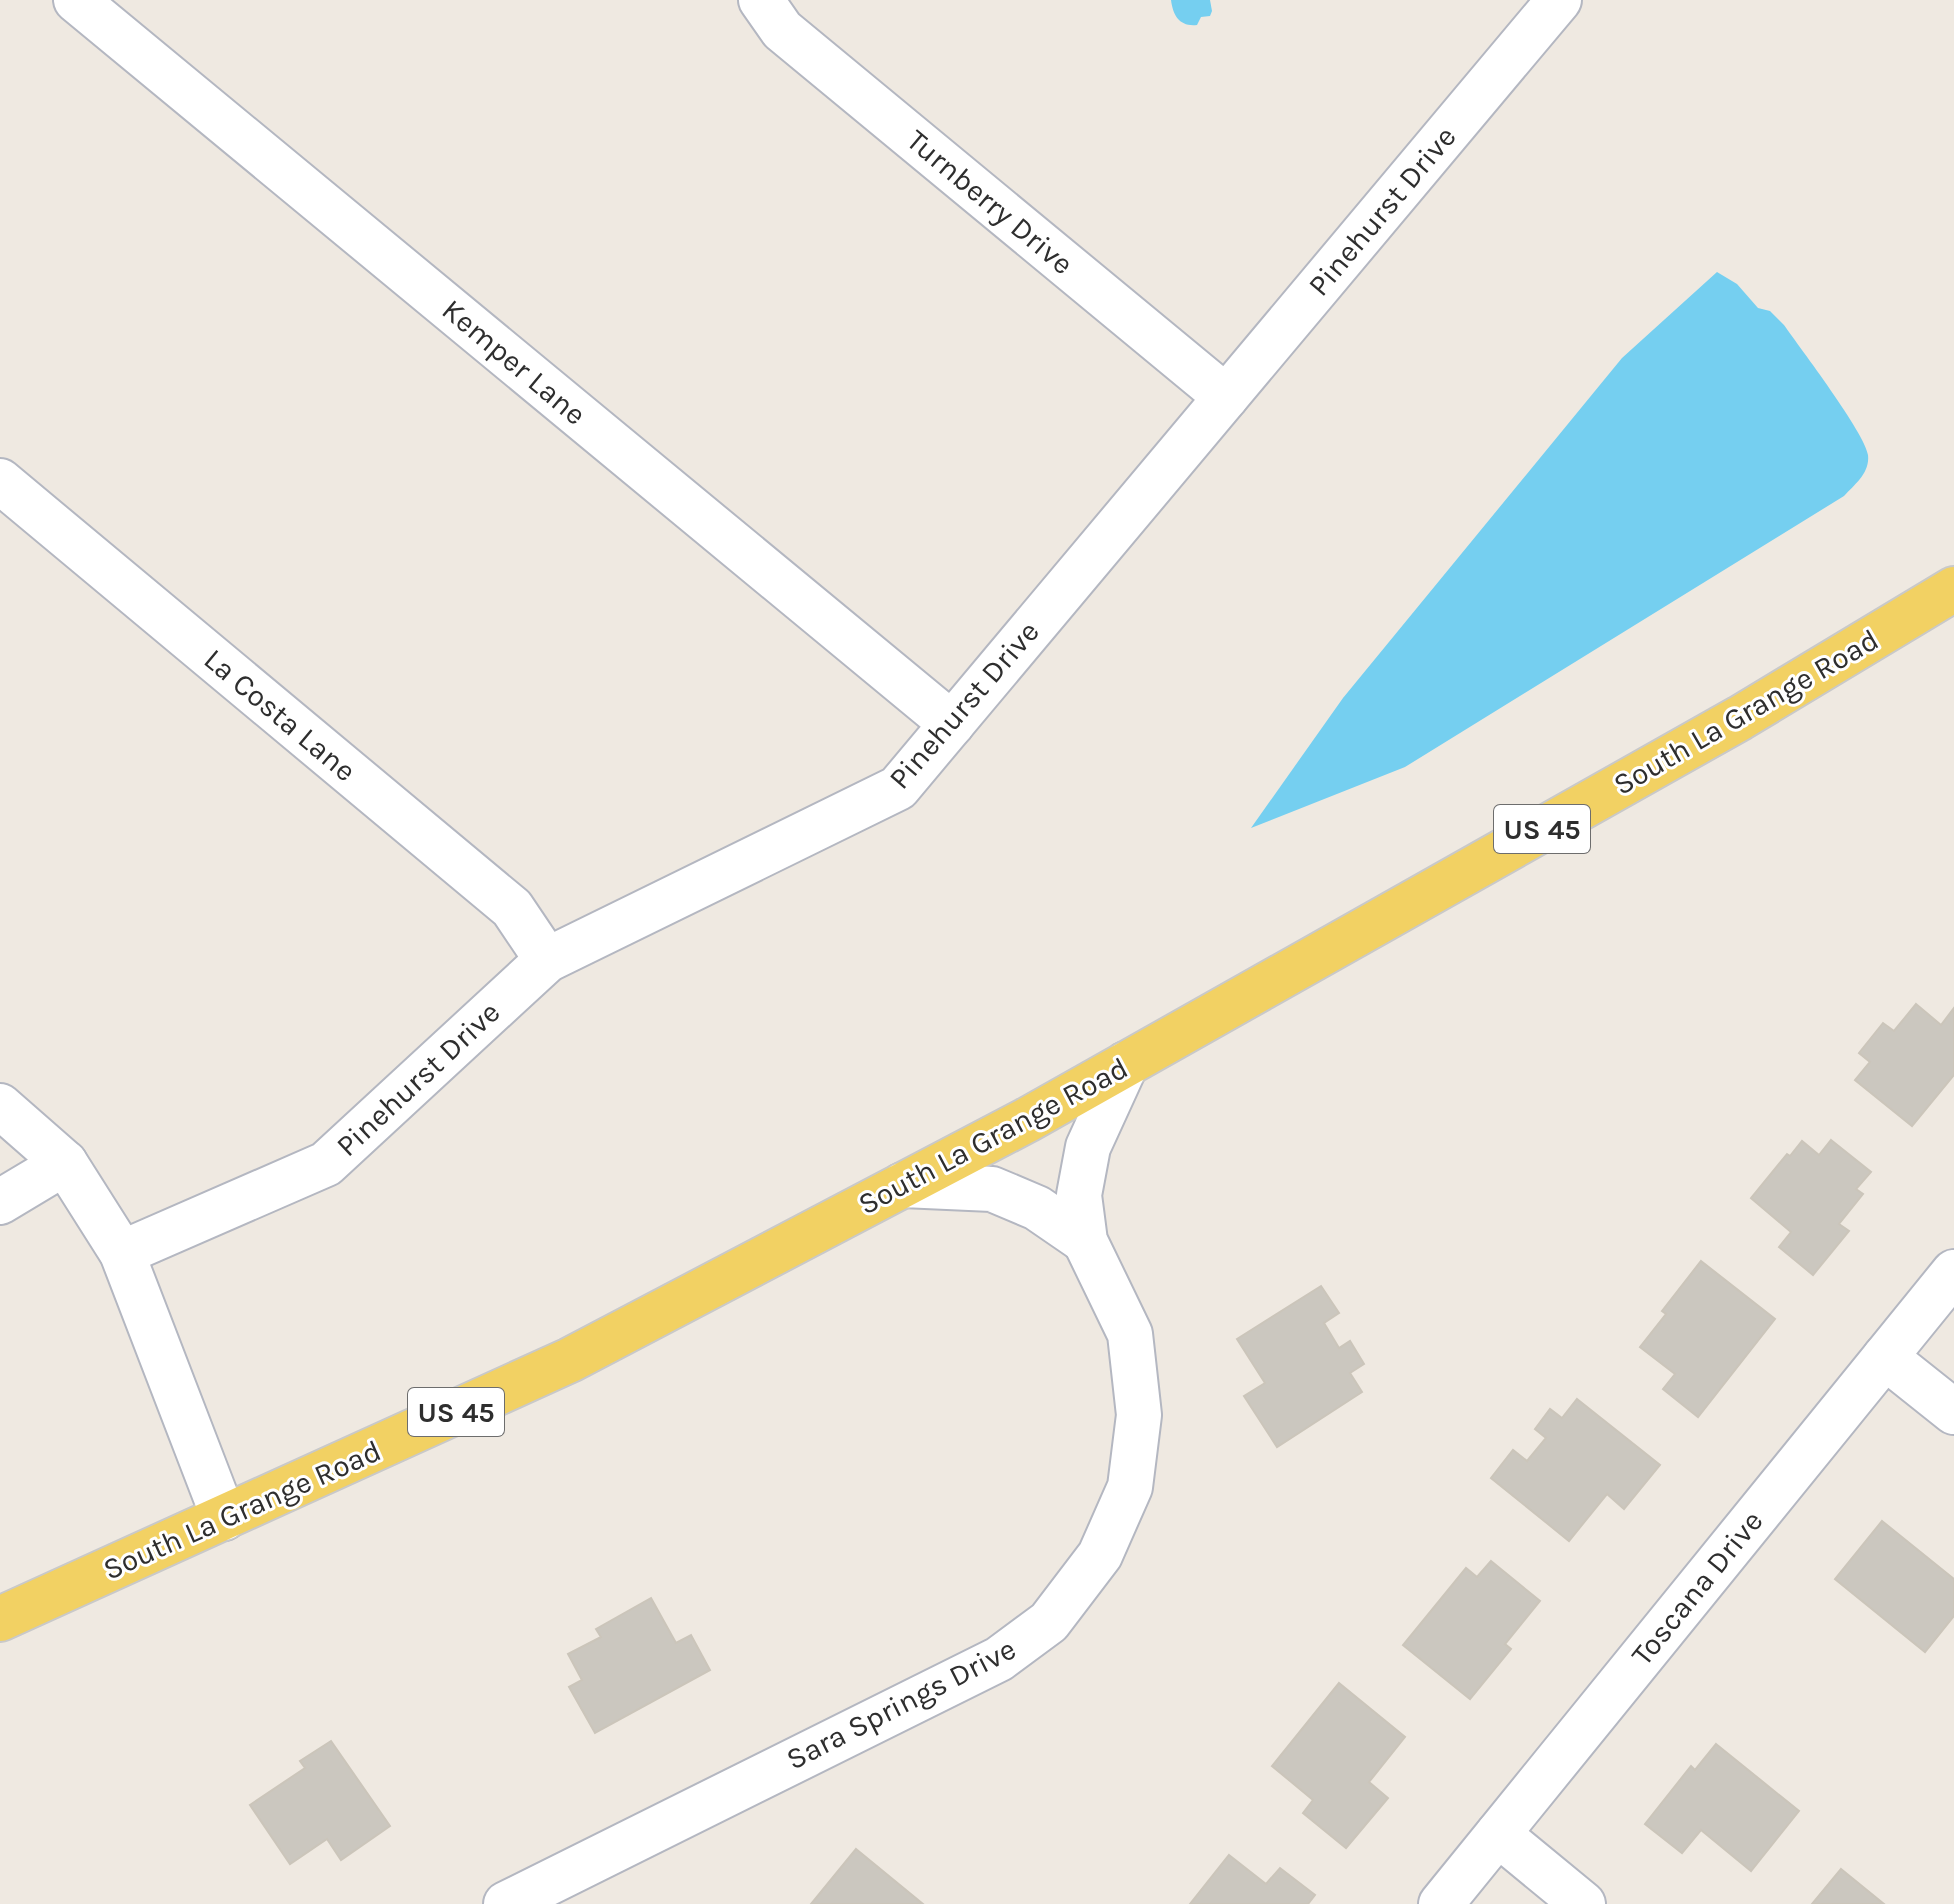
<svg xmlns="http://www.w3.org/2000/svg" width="1954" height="1904" font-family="Karla,sans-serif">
  <rect width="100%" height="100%" fill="#efe9e1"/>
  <g fill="#75cff0">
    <path d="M1171,0h39l2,11 -2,5 -9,1 -4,8c-17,2 -24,-9 -26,-25z"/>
    <path d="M1717,272l20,12 21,24 12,3 14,14c16,23 81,108 84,130 2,18 -13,29 -24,41l-439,271 -154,61 92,-130 279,-340z"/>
  </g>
  <g fill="#cbc7bf" stroke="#cbc5ba" stroke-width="2">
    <polygon points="1916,1004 1941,1025 1954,1008 1954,1075 1912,1126 1855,1080 1870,1062 1859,1053 1883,1023 1894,1031"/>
    <polygon points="1831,1140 1871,1172 1856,1189 1863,1194 1839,1224 1849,1231 1813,1275 1779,1247 1791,1232 1751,1198 1787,1154 1790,1156 1802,1141 1819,1155"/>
    <polygon points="1701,1261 1775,1319 1698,1417 1663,1389 1675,1374 1640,1347 1666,1314 1662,1311"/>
    <polygon points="1321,1286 1339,1313 1324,1323 1339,1348 1350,1341 1364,1364 1350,1373 1362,1392 1277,1447 1244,1396 1265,1383 1237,1339"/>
    <polygon points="1577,1399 1660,1465 1624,1509 1607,1494 1569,1541 1491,1478 1513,1450 1527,1461 1546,1438 1535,1429 1550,1409 1562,1418"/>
    <polygon points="1882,1521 1954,1579 1954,1616 1925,1652 1835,1579"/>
    <polygon points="1491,1561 1540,1601 1505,1644 1511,1649 1470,1699 1403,1645 1466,1568 1477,1577"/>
    <polygon points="651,1598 676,1643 691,1635 710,1670 595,1733 569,1687 582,1680 568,1654 601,1637 596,1629"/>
    <polygon points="1339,1683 1405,1737 1369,1782 1388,1798 1346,1848 1303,1813 1313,1800 1272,1766"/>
    <polygon points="331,1741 390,1826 341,1860 327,1839 290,1864 250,1805 305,1768 300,1761"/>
    <polygon points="1716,1744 1799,1811 1751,1871 1701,1830 1682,1853 1645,1824 1691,1766 1695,1770"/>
    <polygon points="856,1849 923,1904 811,1904"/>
    <polygon points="1229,1855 1266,1884 1280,1868 1315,1895 1308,1904 1190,1904"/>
    <polygon points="1841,1869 1884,1904 1812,1904"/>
  </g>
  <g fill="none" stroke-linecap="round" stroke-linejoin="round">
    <defs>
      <g id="street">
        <polyline points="76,0 952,724"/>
        <polyline points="761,0 782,30 1226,397"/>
        <polyline points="0,481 512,908 547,960"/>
        <polyline points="0,1106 65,1163 122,1253 224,1518"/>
        <polyline points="903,1185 992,1189 1037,1208 1085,1241"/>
        <polyline points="0,1202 65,1163"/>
        <polyline points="122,1253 326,1164 547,960 898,788 1559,0"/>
        <polyline points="1885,1357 1954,1412"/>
        <polyline points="1498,1834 1583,1904"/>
        <polyline points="506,1904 999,1659 1049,1622 1100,1555 1130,1487 1139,1415 1130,1334 1085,1241 1079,1195 1088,1147 1126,1064"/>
        <polyline points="1441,1904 1954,1272"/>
      </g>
      <polyline id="primary" points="0,1619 570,1360 1027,1120 1740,718 1954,589"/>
    </defs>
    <use href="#street" stroke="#b4b7c1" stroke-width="48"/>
    <use href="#primary" stroke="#c9c9c9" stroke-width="48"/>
    <use href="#street" stroke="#fff" stroke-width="44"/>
    <use href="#primary" stroke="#f2d163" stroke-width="44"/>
  </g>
  <g text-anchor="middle" stroke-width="6" stroke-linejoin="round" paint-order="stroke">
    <g fill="#fff" stroke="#6d6d6d" stroke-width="2">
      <rect x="1494" y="805" width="96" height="48" rx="6"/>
      <rect x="408" y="1388" width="96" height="48" rx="6"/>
    </g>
    <g font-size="28" font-weight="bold" fill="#2e2e2e">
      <text x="1542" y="839">US 45</text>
      <text x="456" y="1422">US 45</text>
    </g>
    <g font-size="30" fill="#2e2e2e" stroke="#fff">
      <text transform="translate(990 202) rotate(40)" y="10">Turnberry Drive</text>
      <text transform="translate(1382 211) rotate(-50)" y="10">Pinehurst Drive</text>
      <text transform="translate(514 362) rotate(40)" y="10">Kemper Lane</text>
      <text transform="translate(964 705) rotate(-49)" y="10">Pinehurst Drive</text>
      <text transform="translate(1746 712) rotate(-30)" y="10">South La Grange Road</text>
      <text transform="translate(280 715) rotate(40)" y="10">La Costa Lane</text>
      <text transform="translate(418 1079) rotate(-43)" y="10">Pinehurst Drive</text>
      <text transform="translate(993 1136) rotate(-28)" y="10">South La Grange Road</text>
      <text transform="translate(242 1510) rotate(-24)" y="10">South La Grange Road</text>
      <text transform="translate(1697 1588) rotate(-51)" y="10">Toscana Drive</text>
      <text transform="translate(901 1704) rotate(-27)" y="10">Sara Springs Drive</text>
    </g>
  </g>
</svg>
